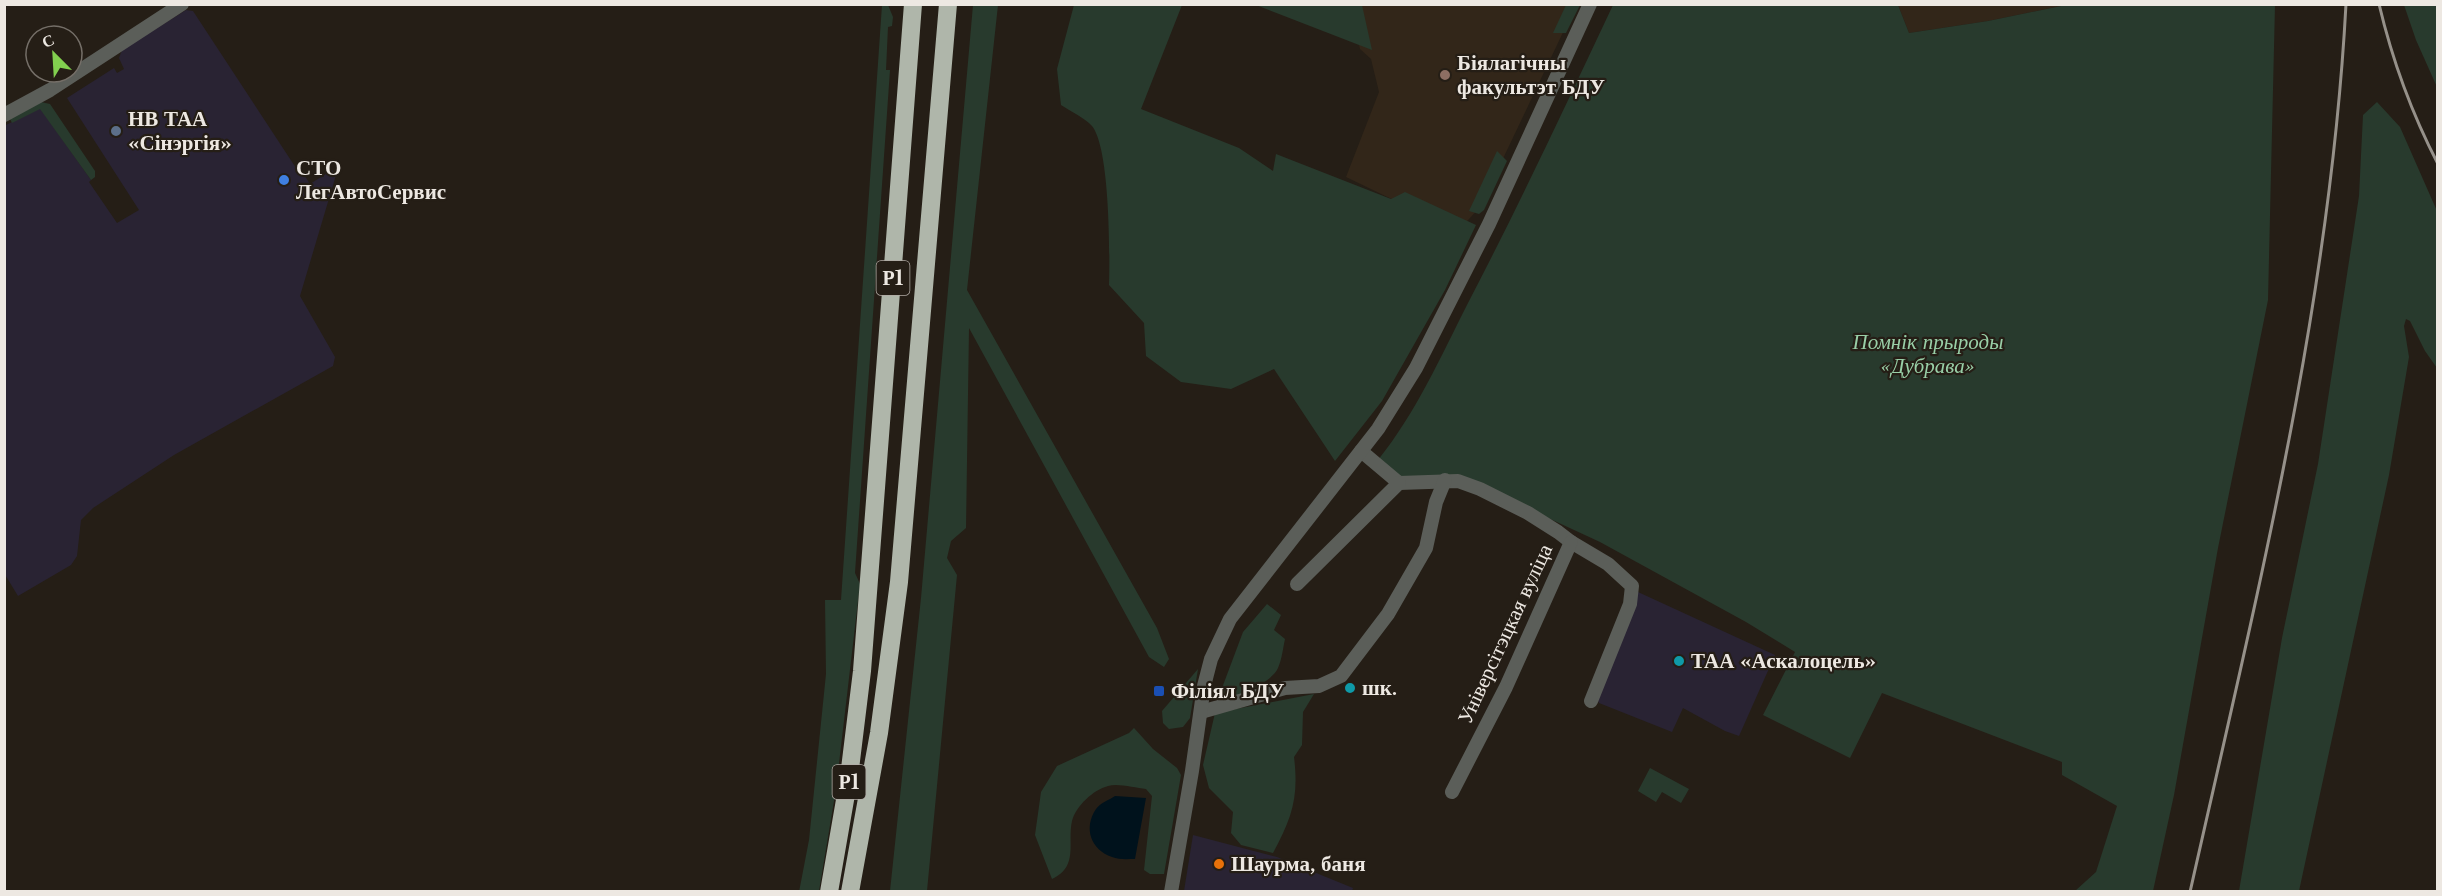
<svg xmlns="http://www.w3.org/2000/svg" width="2442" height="896" font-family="'Libre Baskerville',serif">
  <rect width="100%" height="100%" fill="#251e16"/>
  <g fill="#292333">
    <polygon points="186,10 193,11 296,168 299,167 310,184 332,170 336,175 300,296 335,357 333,366 174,455 93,508 81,520 77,556 71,565 18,596 4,573 4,126 40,108 91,180 89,182 117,223 139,210 67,98 114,68 117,73 124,69 119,58 122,50"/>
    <polygon points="1638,592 1775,655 1739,736 1725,731 1683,708 1672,732 1599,703 1596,697"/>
    <polygon points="1193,835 1277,857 1353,888 1352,891 1184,891"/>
  </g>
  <g fill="#322619">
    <polygon points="1350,5 1576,5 1480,207 1458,231 1346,177 1379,92 1371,59 1360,49"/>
    <polygon points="1898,5 2066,5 1988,21 1909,33"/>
  </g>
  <g fill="#283a2d">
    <polygon points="882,5 888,5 893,17 892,26 888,27 886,70 890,70 855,573 860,584 836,789 819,891 799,892 809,840 826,674 825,600 841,600"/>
    <polygon points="973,5 998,5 967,290 1157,628 1169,659 1164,667 1149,657 969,328 966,528 951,541 947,558 957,575 927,891 890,891 921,598"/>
    <path d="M1074,5h108l-41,104 98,39 34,23 3,-17 115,45 14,-7 71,33 -31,65 -63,111 -47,60 -61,-92 -43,20 -50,-7 -35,-26 -2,-33 -35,-38c1,-30 1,-137 -17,-159 -7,-8 -22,-15 -31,-21l-4,-36z"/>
    <polygon points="1256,5 1362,5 1372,50"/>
    <polygon points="1566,5 1580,5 1566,33 1553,33"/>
    <path d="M1613,5h285l11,28 79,-12 78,-16h209l-7,295 -50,248 -44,247 -21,96h-78l21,-19 21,-66 -55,-31v-13l-180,-69 -32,65 -87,-43 32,-63 -49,-30 -146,-80 -136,-63 -64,1 -22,-20c38,-47 63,-104 90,-157 51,-98 98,-198 145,-298z"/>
    <polygon points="2404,5 2437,5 2437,87 2416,40"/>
    <polygon points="41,102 50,104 95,171 95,177 91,180 40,109 12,123 10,119"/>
    <polygon points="2377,102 2400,127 2437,211 2437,368 2425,351 2410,321 2406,319 2404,326 2409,357 2389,475 2299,891 2239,891 2282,638 2318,464 2359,196 2363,115"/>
    <polygon points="1497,151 1507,161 1484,210 1479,214 1469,211"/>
    <path d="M1267,604l14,11 -7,15 11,9c-2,9 -3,20 -7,29 -7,16 -46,31 -62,36l27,-72z"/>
    <polygon points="1198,669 1190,718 1183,727 1169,729 1163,723 1162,711"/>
    <path d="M1314,694l-11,18 -1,33 -8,12c5,40 -2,61 -21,96l-32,-8 -10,-12 2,-21 -24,-24 -6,-23 12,-52z"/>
    <path d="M1134,728l19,21 24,19 4,7 -17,99h-14l-6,-4 8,-74 -6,-7c-11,-1 -28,-6 -38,-3 -15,4 -32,20 -36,35 -5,23 7,45 -20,58l-17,-44 6,-43 16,-26 72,-33z"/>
    <polygon points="1650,768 1689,789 1681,803 1662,792 1656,802 1638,791"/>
  </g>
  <path fill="#00121c" d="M1115,796l31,2 -11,61c-7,0 -16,1 -23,-2 -21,-7 -29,-29 -16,-48 4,-6 13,-9 19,-13z"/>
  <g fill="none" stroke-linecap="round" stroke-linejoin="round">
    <g stroke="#5b5e59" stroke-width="14">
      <polyline points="4,115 50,90 182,4"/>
      <polyline points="1361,451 1399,483 1458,481 1480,489 1528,513 1558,532 1571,542 1608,564 1632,586 1630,604 1591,701"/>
      <polyline points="1297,584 1399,483"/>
      <polyline points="1201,712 1285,688 1319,686 1341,676 1388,614 1426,548 1436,502 1445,480"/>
      <polyline points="1452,792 1506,687 1571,542"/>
      <polyline points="1171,892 1192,771 1204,686 1211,659 1230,619 1378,429 1416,368 1489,224 1590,4"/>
    </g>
    <g stroke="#afb6aa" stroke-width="18">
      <polyline points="829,892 849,777 862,671 913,4"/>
      <polyline points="850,892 879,733 899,582 948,4"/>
    </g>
    <g stroke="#96918a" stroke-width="3">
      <path d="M2379,4c13,55 33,110 59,160"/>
      <path d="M2190,892c66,-293 140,-587 156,-888"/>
    </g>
  </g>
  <circle fill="#8d6e63" stroke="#251e16" stroke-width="2" cx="1445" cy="75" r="6"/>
  <circle fill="#5c6f8a" stroke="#251e16" stroke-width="2" cx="116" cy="131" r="6"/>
  <circle fill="#3f7fe0" stroke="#251e16" stroke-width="2" cx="284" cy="180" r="6"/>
  <g fill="#0f9aa8" stroke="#251e16" stroke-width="2">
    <circle cx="1679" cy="661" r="6"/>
    <circle cx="1350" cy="688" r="6"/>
  </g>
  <rect fill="#1a4fb4" stroke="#251e16" stroke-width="2" x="1153" y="685" width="12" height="12" rx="3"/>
  <circle fill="#e8710a" stroke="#251e16" stroke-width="2" cx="1219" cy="864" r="6"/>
  <g text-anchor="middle" stroke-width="4.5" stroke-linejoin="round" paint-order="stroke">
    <g fill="#251e16" stroke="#b1aba5" stroke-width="1.5">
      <rect x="876.5" y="261" width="33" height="34" rx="4.5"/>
      <rect x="832.5" y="765" width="33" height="34" rx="4.5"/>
    </g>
    <g font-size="20" font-weight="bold" fill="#ede8e2">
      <text x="893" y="285">Р1</text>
      <text x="849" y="789">Р1</text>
    </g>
    <g font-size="21" font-weight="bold" fill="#ede8e2" stroke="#251e16" text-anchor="start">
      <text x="1457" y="70">Біялагічны<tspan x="1457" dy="24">факультэт БДУ</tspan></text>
      <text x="128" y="126">НВ ТАА<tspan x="128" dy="24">«Сінэргія»</tspan></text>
      <text x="296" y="175">СТО<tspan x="296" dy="24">ЛегАвтоСервис</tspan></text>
      <text x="1691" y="668">ТАА «Аскалоцель»</text>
      <text x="1362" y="695">шк.</text>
      <text x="1171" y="698">Філіял БДУ</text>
      <text x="1231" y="871">Шаурма, баня</text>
    </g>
    <g font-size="21" font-style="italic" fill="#99cfa7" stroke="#251e16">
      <text x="1928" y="349">Помнік прыроды<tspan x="1928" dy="24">«Дубрава»</tspan></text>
    </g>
    <g font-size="21" fill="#ede8e2" stroke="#251e16">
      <text transform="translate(1505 634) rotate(-65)" y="7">Універсітэцкая вуліца</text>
    </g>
  </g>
  <rect width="2442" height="896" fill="none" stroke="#ede8e2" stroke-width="12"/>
  <g transform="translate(54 54) rotate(336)"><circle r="28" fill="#251e16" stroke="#756f68" stroke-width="1.5"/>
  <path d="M0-4.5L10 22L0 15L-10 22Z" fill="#82d04f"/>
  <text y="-9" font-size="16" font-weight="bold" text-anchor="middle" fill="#ede8e2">С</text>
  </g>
</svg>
